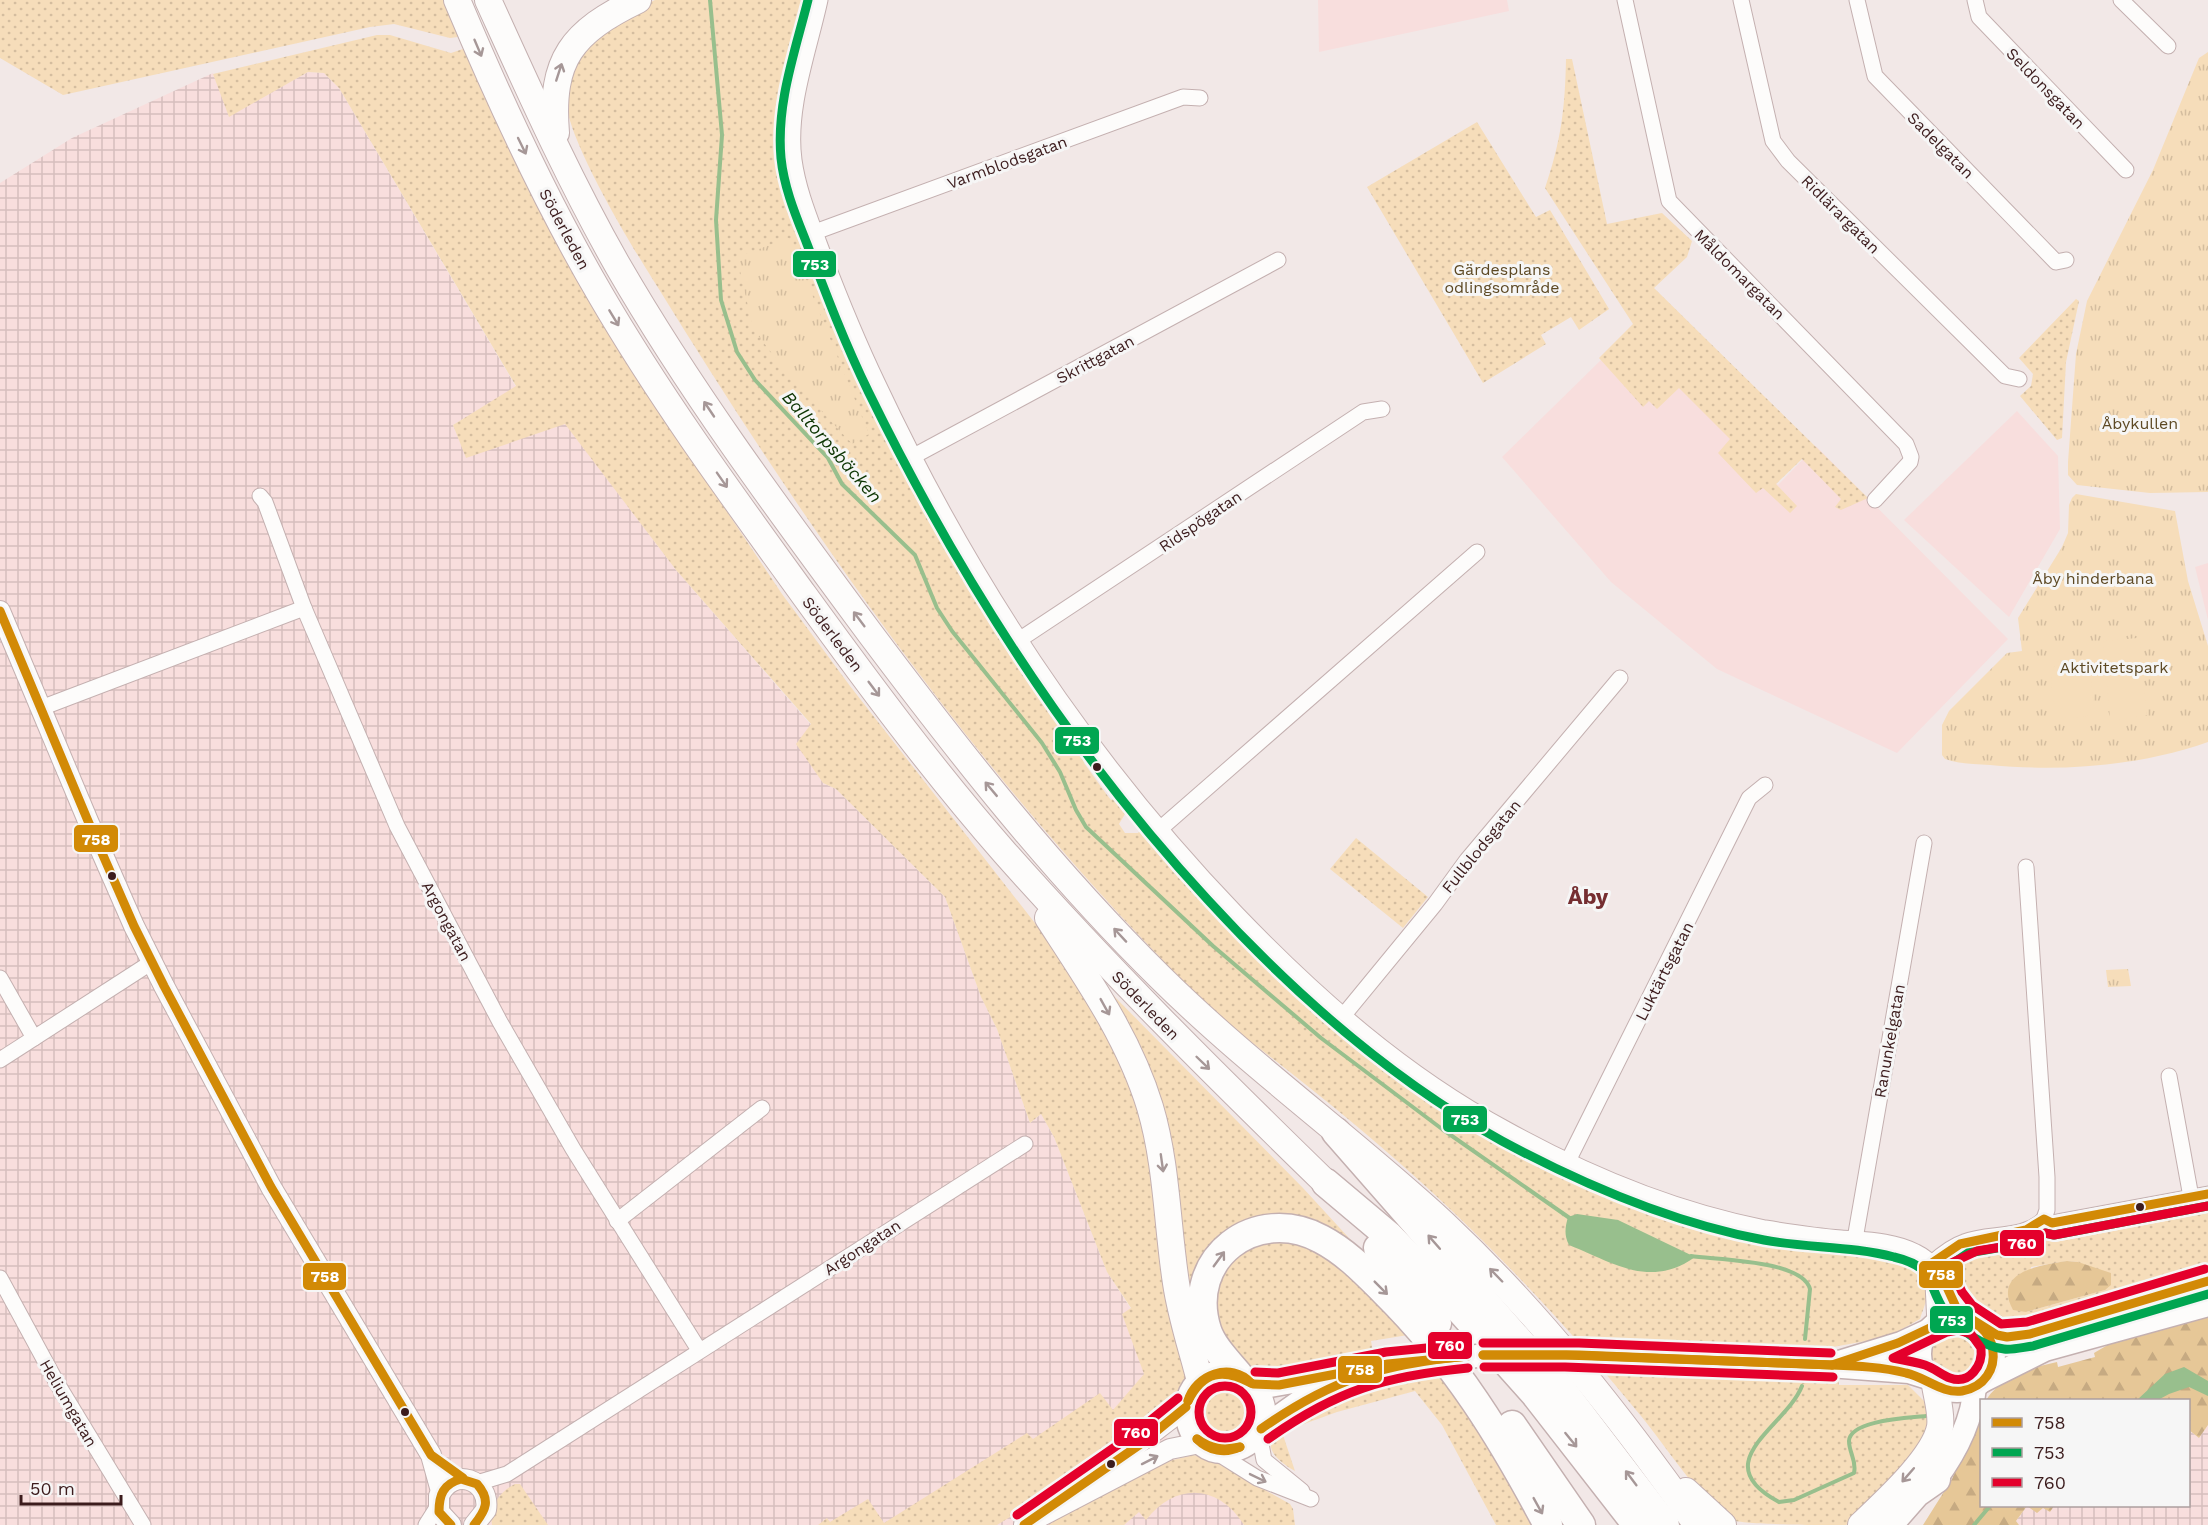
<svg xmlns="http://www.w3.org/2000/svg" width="2208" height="1525" font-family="'Work Sans',sans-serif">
  <defs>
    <pattern id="industrial-grid" width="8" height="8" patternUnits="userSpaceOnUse" patternTransform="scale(1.5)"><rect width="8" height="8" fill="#f8dedd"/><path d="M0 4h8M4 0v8" fill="none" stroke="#d6bebd"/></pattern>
    <pattern id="grass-dots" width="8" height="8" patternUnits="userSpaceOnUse" patternTransform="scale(1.5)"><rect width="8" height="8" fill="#f6ddba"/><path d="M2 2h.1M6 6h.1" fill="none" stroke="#d4bd9f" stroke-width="1.8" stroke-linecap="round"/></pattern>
    <pattern id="forest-firs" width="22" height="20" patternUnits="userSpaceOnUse" patternTransform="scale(1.5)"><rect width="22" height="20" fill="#e6c797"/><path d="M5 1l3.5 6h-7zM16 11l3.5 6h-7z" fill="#c6aa82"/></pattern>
    <pattern id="park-tufts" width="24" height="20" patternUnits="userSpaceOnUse" patternTransform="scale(1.5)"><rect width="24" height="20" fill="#f6ddba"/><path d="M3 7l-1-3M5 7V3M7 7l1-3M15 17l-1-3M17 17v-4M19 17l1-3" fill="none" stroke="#d4bd9f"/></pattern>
  </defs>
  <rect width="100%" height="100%" fill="#f2e8e7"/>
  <g fill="#f8dedd">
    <polygon points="1318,0 1507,0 1509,11 1319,52"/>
    <polygon points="1602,359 1668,373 1778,485 1816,446 2008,639 1897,753 1717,669 1611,582 1502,457"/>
    <polygon points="2017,411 2058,456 2060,529 2009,617 1904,520"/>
    <polygon points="2208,563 2208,620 2195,567"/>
  </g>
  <g fill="url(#industrial-grid)">
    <polygon points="308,72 324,73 339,88 516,387 453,425 466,457 565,423 676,570 811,725 823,783 836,789 945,897 981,997 997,1029 1030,1123 1041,1114 1054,1137 1107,1272 1131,1309 1123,1314 1178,1470 1290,1525 0,1525 0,183 72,138 213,73 229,116"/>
    <polygon points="2208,1425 2208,1525 2019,1525 2016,1521 2027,1506 2043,1507 2050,1512 2054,1506 2188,1506 2189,1430 2199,1438"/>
  </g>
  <g fill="url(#grass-dots)" fill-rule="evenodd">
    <polygon points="0,0 444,0 458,37 450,38 394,24 370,27 63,95 0,58"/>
    <path d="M655,0h155c-6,44 -31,102 -27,147 4,43 23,85 38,125 39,107 92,211 150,309 36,61 78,119 116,179l-3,3 23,32 4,5 4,-2 10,16 -6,10 6,9h13l4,-5 6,1c160,186 354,357 603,404 26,5 53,12 80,14l7,5c11,1 21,-4 32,-3 27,2 55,18 56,48 0,7 -4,15 -6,22l-32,18 -55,10 6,38h69l22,22 -1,20 -13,23 -63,71 -7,4c-23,0 -100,0 -115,-5 -36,-26 -62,-70 -90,-104 -47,-57 -96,-113 -149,-166 -57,-58 -118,-111 -182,-162 -41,-33 -85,-64 -122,-102 -207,-208 -378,-451 -531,-700 -23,-36 -94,-152 -91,-190 4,-48 49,-78 89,-96z"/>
    <polygon points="377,35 390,35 451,53 466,48 663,416 782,594 850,686 1045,936 1110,1035 1149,1136 1186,1377 1176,1397 1150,1422 1096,1454 1085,1469 1069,1481 997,1525 818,1525 827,1518 830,1522 868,1499 884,1523 1027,1433 1033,1439 1100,1393 1113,1410 1144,1374 1122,1314 1131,1308 1107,1272 1054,1137 1041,1114 1030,1123 997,1029 981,997 945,897 836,789 823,783 796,744 811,724 676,570 565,424 466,458 453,425 516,386 339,88 324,73 308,72 229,117 213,74"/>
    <path d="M1566,59h6l35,165 55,-11 30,28 -5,16 -33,31 214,210 -27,12 -6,-3 6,-8 -39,-40 -26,25 21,22 -7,7 -27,-25 -7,5 -38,-40 12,-14 -51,-51 -22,21 -8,-8 -6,6 -44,-49 34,-34 -88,-136c16,-47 20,-79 21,-129z"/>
    <polygon points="1477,122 1536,217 1550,210 1609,309 1579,330 1571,317 1541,335 1546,344 1483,383 1367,187"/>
    <polygon points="2076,299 2079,301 2066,362 2062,438 2057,440 2020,396 2031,386 2033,374 2019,358"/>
    <polygon points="1356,838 1428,897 1403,928 1330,869"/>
    <path d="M1109,991l194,197 68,74c-20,-17 -39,-35 -64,-43 -39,-14 -99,7 -111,50 -3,13 -3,28 -5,41z"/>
    <path d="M2208,1202v70l-191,55 -19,-2 -34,-20 -10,-16v-25l15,-13 12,-5 116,-22 5,-6 7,-1 2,9 47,-9 -2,-9 5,-1 9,3zM2067,1261l11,1 27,28 -79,22 5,-45z"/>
    <path d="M1272,1242l36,3 31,20 69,70 -37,6 2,11 -93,22 -29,-4 -33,-34 -4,-52c19,-26 27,-34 58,-42z"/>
    <circle cx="1955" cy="1355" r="26"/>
    <path d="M1445,1377l92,148h-41l-54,-100 -27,-34 -78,21 -55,20 13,39c-75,-41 43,-76 77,-84 24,-6 49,-9 73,-10z"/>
    <circle cx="1225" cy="1412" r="27"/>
    <path d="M1193,1455l15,3 82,46 3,5 2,16h-51c-26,-41 -68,-43 -98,-5l-7,-8 -15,13h-75l15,-11 105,-53z"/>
    <path d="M515,1484h5l28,41h-56c-3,-18 7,-33 23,-41z"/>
  </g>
  <g fill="url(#forest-firs)">
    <path d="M2067,1261l11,1 33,11v12l-6,5 -79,22 -13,-2c-21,-39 28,-45 54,-49z"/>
    <path d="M2208,1313v112l-9,13 -10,-8 -1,-30h-202c16,-24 43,-32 71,-38l1,5 37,-10 -1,-4 17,-10z"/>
    <polygon points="1981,1414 1982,1506 2054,1506 2050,1512 2043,1508 2037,1513 2027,1506 2016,1521 2019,1525 1923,1525 1952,1479"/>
  </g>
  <g fill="url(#park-tufts)">
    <polygon points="2208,52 2208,492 2150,493 2077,485 2068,475 2068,462 2076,354 2087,301 2153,170 2199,58"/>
    <polygon points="789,238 869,434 852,444 791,378 753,329 737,257"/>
    <path d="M2076,494l99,17 13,70 20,65v96c-68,24 -146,30 -218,23 -15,-1 -31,-1 -45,-6l-3,-4v-30l7,-14 58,-58 15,-2 -4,-33 44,-71 6,-14 1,-28 3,-7z"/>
    <polygon points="2128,969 2131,986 2108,987 2106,970"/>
  </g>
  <g fill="#f6ddba">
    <polygon points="2137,638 2140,641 2147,715 2113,721 2110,718 2103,644 2104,641"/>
    <path d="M2077,658l13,9 4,41c-4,7 -8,9 -15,9 -7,1 -13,2 -18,-2 -11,-9 -13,-44 -4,-53z"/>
  </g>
  <g fill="#98bf8d">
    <path d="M1577,1214l41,6 77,37c-45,32 -81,6 -126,-12 -5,-10 -4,-17 -1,-28z"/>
    <polygon points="2184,1367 2208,1381 2208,1396 2189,1387 2169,1394 2158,1400 2137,1400 2165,1374"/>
  </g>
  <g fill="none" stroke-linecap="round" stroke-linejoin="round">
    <g stroke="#98bf8d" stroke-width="4">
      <polyline points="710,0 722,135 716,220 721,300 737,352 755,380 828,458 842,484 915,555 937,608 952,631 1042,743 1060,772 1076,810 1086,827 1213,946 1321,1038 1442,1129 1571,1219"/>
      <path d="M1691,1256c27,4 111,4 119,33l-5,50"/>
      <path d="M1802,1386c-16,41 -98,76 -23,116l15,-2 60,-27c3,-12 -5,-20 -5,-32 1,-21 60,-23 77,-25"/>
      <polyline points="1974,1525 1990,1506"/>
    </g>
    <defs>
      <g id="minor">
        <path d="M820,0c-11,51 -33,108 -26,160 4,29 15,56 25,83 18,48 37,95 59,141 92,196 209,374 359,530 80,83 167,160 269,215 81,45 168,81 259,99 25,4 51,8 76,10 25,2 52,2 75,14 29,14 32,44 51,67"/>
        <polyline points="1625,0 1669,201 1906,444 1911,457 1910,462 1875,500"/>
        <polyline points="1741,0 1773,141 1788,161 2005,376 2019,379"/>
        <polyline points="1857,0 1875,76 2056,262 2066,260"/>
        <polyline points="1975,0 1979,17 2126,170"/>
        <polyline points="2121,0 2168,46"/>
        <polyline points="815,232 1183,97 1200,98"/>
        <polyline points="912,457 1278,260"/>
        <polyline points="260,496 265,502 304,608"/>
        <polyline points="1019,640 1363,412 1382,409"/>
        <polyline points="41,708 304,608 397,826 500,1022 573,1149 699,1350"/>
        <polyline points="1160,829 1477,552"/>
        <polyline points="2026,867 2047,1177 2047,1210 2044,1219"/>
        <polyline points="0,978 34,1038"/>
        <polyline points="1343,1016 1435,904 1467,860 1620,678"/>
        <polyline points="0,1060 152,962"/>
        <polyline points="2169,1076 2191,1197"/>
        <polyline points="1568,1161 1749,798 1765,785"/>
        <polyline points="617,1221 762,1108"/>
        <polyline points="1855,1239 1924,843"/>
        <path d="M1932,1263c10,-9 20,-17 32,-21 26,-10 59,-2 80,-23l8,4 10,-2 146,-27"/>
        <polyline points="1932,1263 1935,1324"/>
        <polyline points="0,1278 58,1385 143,1525"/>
        <polyline points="1259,1433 1264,1460 1302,1491"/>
        <polyline points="1214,1451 1257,1478 1311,1499"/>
        <polyline points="477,1483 507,1474 1025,1144"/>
        <polyline points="426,1525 438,1506"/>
      </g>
      <g id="tertiary">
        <polyline points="0,611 88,821 134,926 164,986 271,1187 431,1455 441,1491"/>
        <polyline points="1092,1479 1186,1407"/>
        <path d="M451,1525l-12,-13v-16c13,-30 52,-17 47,14l-12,15"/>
        <polyline points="1024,1525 1170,1449 1200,1443"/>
      </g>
      <g id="secondary">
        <circle cx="1957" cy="1354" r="37"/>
        <polyline points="1987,1333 2012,1338 2030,1334 2208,1281"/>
        <polyline points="1609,1357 1829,1366 1909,1372 1928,1378"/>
        <polyline points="1839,1362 1901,1343 1929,1330"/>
        <polyline points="1983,1381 2045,1350 2208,1305"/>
        <path d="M1253,1384c10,14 16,31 7,47 -6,10 -15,16 -25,19 -54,16 -70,-75 -12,-78 18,0 29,14 47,14l119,-21"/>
        <polyline points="1261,1429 1299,1402 1348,1381"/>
        <path d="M1936,1479c20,-27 36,-58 39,-92"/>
      </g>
      <g id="trunk">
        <path d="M457,0c42,100 88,200 143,294 61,105 133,203 204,301 64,88 129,176 201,258 102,115 211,223 321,330"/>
        <path d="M488,0c41,90 81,180 130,266 74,128 163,247 251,366 90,120 184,240 292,346 89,88 191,161 283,246 96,90 177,194 253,301"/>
        <path d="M556,133c-6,-74 16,-101 82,-133"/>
        <path d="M1048,918c39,60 81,120 102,189 17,57 17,118 26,176 5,34 16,66 24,98"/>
        <polyline points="1686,1491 1723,1525"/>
        <path d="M1861,1525c23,-22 73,-67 79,-98 2,-13 -3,-29 -5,-42"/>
      </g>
      <g id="motorway">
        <polyline points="1336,1132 1562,1390 1665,1525"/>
        <polyline points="1326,1183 1389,1236 1451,1300 1535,1394 1637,1525"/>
        <polyline points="1378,1248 1437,1323"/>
        <path d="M1238,1374c-11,-13 -26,-28 -31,-44 -23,-72 49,-126 114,-91 25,13 44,33 63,52 71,70 118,147 164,234"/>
        <polyline points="1512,1425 1581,1525"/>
        <polyline points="1888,1525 1916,1493 1936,1479"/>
      </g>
    </defs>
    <use href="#minor" stroke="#c4b0b0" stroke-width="17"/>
    <use href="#tertiary" stroke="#c4b0b0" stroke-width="22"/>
    <use href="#secondary" stroke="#c4b0b0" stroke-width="25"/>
    <use href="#trunk" stroke="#c4b0b0" stroke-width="28"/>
    <use href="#motorway" stroke="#c4b0b0" stroke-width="31"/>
    <use href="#minor" stroke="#fdfcfb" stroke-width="15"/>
    <use href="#tertiary" stroke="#fdfcfb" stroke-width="20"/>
    <use href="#secondary" stroke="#fdfcfb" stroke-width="22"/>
    <use href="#trunk" stroke="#fdfcfb" stroke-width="26"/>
    <use href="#motorway" stroke="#fdfcfb" stroke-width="28"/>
    <defs>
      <polyline id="secondary-bridge" points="1389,1365 1487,1355 1609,1357"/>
    </defs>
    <use href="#secondary-bridge" stroke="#c4b0b0" stroke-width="25" stroke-linecap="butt"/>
    <use href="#secondary-bridge" stroke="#fdfcfb" stroke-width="22"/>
    <defs>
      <g id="bus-1">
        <polyline points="0,611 88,821 134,926 164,986 271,1187 431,1455 463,1478"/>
        <polyline points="2208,1194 2052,1223 2044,1219 2026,1230 1960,1244 1932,1263 1940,1272 1956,1307 1965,1315 1997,1335 2007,1337 2030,1334 2208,1281"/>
        <path d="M1951,1318c50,-3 58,65 11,73 -19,3 -37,-14 -56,-18 -24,-6 -49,-7 -74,-8l66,-22z"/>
        <polyline points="1483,1355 1579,1355 1832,1365"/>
        <polyline points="1483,1355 1566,1355 1832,1365"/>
        <polyline points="1253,1384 1279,1385 1388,1364 1468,1356"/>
        <path d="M1188,1401c7,-26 43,-40 63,-18"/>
        <path d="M1188,1401c15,-30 35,-33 63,-18"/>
        <path d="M1261,1429c71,-50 121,-65 207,-73"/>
        <path d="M1197,1439c14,10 26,12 43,8"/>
        <path d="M1197,1439c12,12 28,15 43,8"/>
        <path d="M451,1525l-12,-13c0,-17 4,-28 22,-33l16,5c14,16 9,26 -3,41"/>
        <polyline points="1024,1525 1142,1443 1186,1407"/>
      </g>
      <g id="bus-2">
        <path d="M808,0c-13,52 -32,104 -27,158 3,30 15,58 26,86 19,50 38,100 62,149 90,184 199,356 339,507 86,94 182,179 294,241 82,44 170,82 262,99 43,8 88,6 130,17 42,10 32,26 51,55 11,16 39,35 59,37 9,1 20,-2 29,-3l175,-52"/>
        <polyline points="1940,1272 1968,1253 2020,1244 2045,1233 2054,1235 2208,1206"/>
      </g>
      <g id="bus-3">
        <polyline points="2205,1269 2027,1322 2001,1324 1972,1305 1962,1292 1949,1264 1977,1251 2020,1244 2045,1233 2054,1235 2208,1206"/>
        <path d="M1958,1330l13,4 10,14c2,17 -11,37 -31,30 -8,-3 -16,-10 -25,-13 -10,-3 -21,-5 -32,-7l54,-26z"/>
        <polyline points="1483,1343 1579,1343 1831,1353"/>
        <polyline points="1484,1367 1565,1367 1833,1377"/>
        <polyline points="1255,1372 1278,1373 1386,1352 1467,1344"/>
        <circle cx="1225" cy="1412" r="26"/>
        <path d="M1268,1439c69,-49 117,-63 200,-71"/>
        <polyline points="1017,1515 1135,1433 1178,1398"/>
      </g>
    </defs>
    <use href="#bus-1" stroke="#f6f6f6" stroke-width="14"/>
    <use href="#bus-2" stroke="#f6f6f6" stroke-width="14"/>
    <use href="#bus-3" stroke="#f6f6f6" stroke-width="14"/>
    <use href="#bus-1" stroke="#d28a06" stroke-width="9"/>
    <use href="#bus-2" stroke="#00a651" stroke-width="9"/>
    <use href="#bus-3" stroke="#e4002b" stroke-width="9"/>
  </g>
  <defs><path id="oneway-shaft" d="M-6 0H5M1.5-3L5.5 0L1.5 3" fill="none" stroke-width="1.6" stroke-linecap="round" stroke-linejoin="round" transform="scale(1.5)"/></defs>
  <g stroke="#a69797">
    <use href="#oneway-shaft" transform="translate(478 48) rotate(67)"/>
    <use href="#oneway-shaft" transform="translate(559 72) rotate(-72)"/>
    <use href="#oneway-shaft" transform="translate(522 146) rotate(64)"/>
    <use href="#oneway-shaft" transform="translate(614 318) rotate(59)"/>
    <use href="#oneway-shaft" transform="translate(709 409) rotate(-124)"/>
    <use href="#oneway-shaft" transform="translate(722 480) rotate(55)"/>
    <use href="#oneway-shaft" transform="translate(859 619) rotate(-127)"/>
    <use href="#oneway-shaft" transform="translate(874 689) rotate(53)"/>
    <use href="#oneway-shaft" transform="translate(991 789) rotate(-130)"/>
    <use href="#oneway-shaft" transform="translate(1120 935) rotate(-133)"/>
    <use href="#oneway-shaft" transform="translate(1105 1007) rotate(61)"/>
    <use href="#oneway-shaft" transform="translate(1203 1063) rotate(44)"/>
    <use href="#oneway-shaft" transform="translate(1162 1163) rotate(82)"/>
    <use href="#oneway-shaft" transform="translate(1434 1242) rotate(-131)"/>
    <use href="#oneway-shaft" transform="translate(1219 1259) rotate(-54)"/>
    <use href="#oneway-shaft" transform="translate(1496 1275) rotate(-134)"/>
    <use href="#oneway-shaft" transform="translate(1381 1288) rotate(45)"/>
    <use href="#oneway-shaft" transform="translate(1571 1440) rotate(51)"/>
    <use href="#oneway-shaft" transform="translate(1150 1460) rotate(-27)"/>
    <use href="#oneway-shaft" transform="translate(1908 1475) rotate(131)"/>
    <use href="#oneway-shaft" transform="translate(1258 1478) rotate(26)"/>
    <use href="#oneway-shaft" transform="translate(1631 1478) rotate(-127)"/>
    <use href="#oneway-shaft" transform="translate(1538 1506) rotate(61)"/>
  </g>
  <g fill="#3c1c1d" stroke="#f6f6f6" stroke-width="2">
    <circle cx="1097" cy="767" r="5"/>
    <circle cx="112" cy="876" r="5"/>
    <circle cx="2140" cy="1207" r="5"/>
    <circle cx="405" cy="1412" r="5"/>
    <circle cx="1111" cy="1464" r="5"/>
  </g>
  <g text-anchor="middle" stroke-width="6" stroke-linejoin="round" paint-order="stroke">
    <g font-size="16" fill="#3c1c1d" stroke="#f6f6f6">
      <text transform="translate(2046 88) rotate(46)" y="6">Seldonsgatan</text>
      <text transform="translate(1941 145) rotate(45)" y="6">Sadelgatan</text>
      <text transform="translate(1007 162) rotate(-20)" y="6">Varmblodsgatan</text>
      <text transform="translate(1841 214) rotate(45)" y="6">Ridlärargatan</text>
      <text transform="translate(565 229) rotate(62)" y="6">Söderleden</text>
      <text transform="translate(1740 274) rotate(45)" y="6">Måldomargatan</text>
      <text transform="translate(1095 359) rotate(-28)" y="6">Skrittgatan</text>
      <text transform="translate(1200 521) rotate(-34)" y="6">Ridspögatan</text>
      <text transform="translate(833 634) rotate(53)" y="6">Söderleden</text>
      <text transform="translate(1481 846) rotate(-51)" y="6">Fullblodsgatan</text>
      <text transform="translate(447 921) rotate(62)" y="6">Argongatan</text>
      <text transform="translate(1664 971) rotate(-63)" y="6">Luktärtsgatan</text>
      <text transform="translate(1146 1005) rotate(46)" y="6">Söderleden</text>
      <text transform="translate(1889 1041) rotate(-80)" y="6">Ranunkelgatan</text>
      <text transform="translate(862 1247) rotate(-33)" y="6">Argongatan</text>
      <text transform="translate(69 1403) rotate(60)" y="6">Heliumgatan</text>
    </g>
    <g font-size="16" fill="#5d4924" stroke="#f6f6f6">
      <text x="1502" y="275">Gärdesplans<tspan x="1502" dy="18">odlingsområde</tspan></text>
      <text x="2140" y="429">Åbykullen</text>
      <text x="2093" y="584">Åby hinderbana</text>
      <text x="2114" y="673">Aktivitetspark</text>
    </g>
    <g font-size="18" font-style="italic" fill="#0b3402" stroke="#f6f6f6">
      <text transform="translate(832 447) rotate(49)" y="6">Balltorpsbäcken</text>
    </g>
    <g font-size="22" font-weight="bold" fill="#752e31" stroke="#f6f6f6">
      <text x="1588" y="904">Åby</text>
    </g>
  </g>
  <g stroke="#f6f6f6" stroke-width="2">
    <rect x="792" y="250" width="45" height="28" rx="6" fill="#00a651"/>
    <rect x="1054" y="726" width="46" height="29" rx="6" fill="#00a651"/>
    <rect x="73" y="824" width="46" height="29" rx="6" fill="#d28a06"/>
    <rect x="1442" y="1105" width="46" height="28" rx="6" fill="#00a651"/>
    <rect x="1999" y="1229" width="46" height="28" rx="6" fill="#e4002b"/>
    <rect x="1918" y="1260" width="46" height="29" rx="6" fill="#d28a06"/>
    <rect x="302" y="1262" width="45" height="29" rx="6" fill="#d28a06"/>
    <rect x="1929" y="1305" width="45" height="29" rx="6" fill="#00a651"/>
    <rect x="1427" y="1331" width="46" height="29" rx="6" fill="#e4002b"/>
    <rect x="1337" y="1355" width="46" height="29" rx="6" fill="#d28a06"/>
    <rect x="1113" y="1418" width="46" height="29" rx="6" fill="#e4002b"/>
  </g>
  <g font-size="16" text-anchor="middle" font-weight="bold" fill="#fff">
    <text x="815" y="270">753</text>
    <text x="1077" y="746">753</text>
    <text x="96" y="845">758</text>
    <text x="1465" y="1125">753</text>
    <text x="2022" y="1249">760</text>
    <text x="1941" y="1280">758</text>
    <text x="325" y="1282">758</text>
    <text x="1952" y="1326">753</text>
    <text x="1450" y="1351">760</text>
    <text x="1360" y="1375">758</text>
    <text x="1136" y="1438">760</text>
  </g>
  <rect x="1980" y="1399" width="210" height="108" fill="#f6f6f6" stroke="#ac9f9f" stroke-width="1.5"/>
  <rect x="1992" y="1418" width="30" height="9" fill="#d28a06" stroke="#ac9f9f" stroke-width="1.5"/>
  <text x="2034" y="1429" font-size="18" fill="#3c1c1d">758</text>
  <rect x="1992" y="1448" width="30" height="9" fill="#00a651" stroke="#ac9f9f" stroke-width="1.5"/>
  <text x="2034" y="1459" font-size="18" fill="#3c1c1d">753</text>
  <rect x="1992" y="1478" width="30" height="9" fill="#e4002b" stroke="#ac9f9f" stroke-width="1.5"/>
  <text x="2034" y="1489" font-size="18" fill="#3c1c1d">760</text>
  <path d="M21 1495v9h100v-9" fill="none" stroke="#3c1c1d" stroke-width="3"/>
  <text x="30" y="1495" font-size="18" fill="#3c1c1d" stroke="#f6f6f6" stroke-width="4.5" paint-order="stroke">50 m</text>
</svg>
